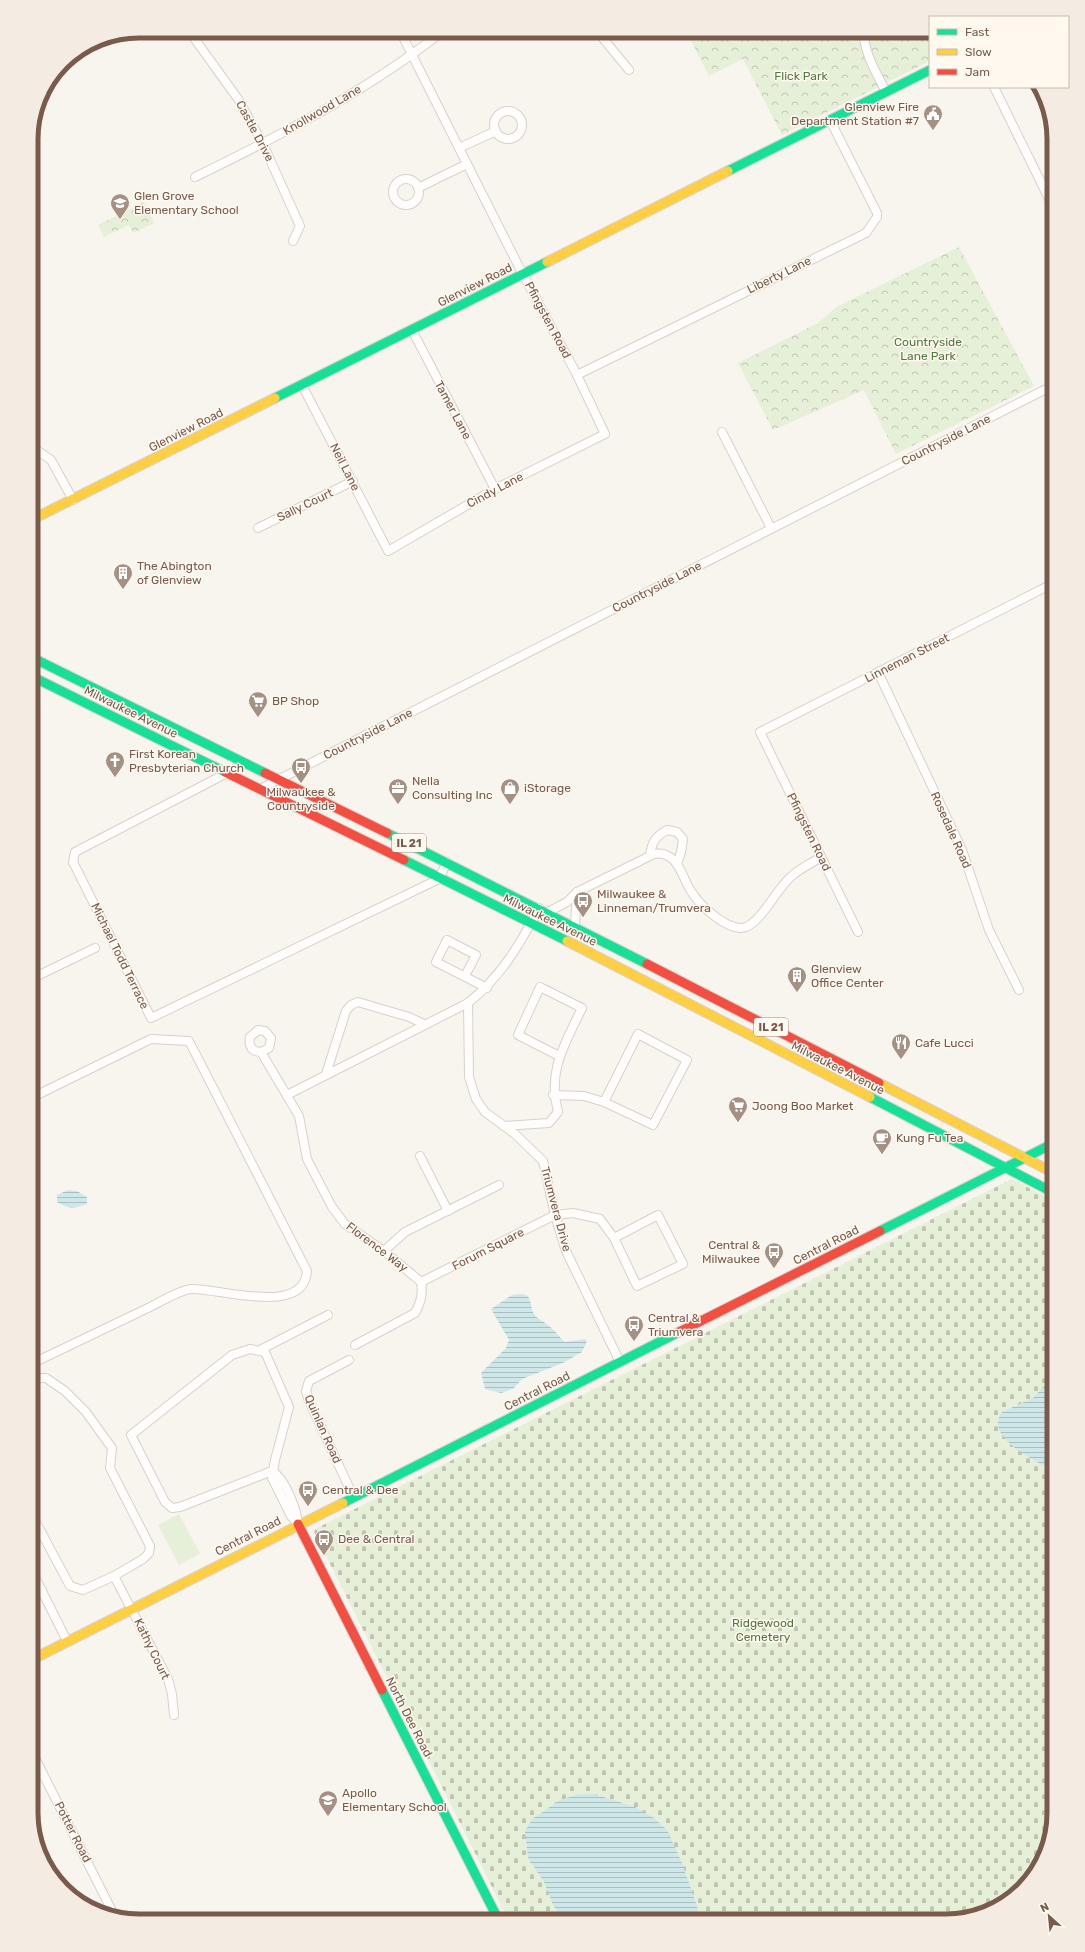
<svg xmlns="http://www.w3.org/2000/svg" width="1085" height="1952" font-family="Rubik,sans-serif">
  <defs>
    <pattern id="forest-crowns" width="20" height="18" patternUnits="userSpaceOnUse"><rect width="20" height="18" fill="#e6f0d8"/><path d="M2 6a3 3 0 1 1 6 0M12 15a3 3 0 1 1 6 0" fill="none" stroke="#bfc5b1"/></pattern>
    <pattern id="cemetery-stones" width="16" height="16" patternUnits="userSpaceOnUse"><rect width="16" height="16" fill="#e6f0d8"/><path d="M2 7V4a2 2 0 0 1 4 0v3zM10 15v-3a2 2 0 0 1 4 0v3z" fill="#bfc5b1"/></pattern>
    <pattern id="water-rules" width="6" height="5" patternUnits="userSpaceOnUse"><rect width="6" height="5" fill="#cee8ea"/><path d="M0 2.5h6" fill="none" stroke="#acbfc0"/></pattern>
  </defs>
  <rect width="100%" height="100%" fill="#f8f4ee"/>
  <polygon fill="#e6f0d8" points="179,1514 200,1554 179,1565 158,1525"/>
  <g fill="url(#forest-crowns)">
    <polygon points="686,31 930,31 930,61 782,135 743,59 709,76"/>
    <polygon points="144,202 154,223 133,233 129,225 104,237 98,225"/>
    <polygon points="959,247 1034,386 896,454 864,390 773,430 738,363 818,323 836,307"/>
  </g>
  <polygon fill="url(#cemetery-stones)" points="1012,1179 1054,1201 1054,1813 1036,1873 988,1913 946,1921 509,1921 313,1530"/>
  <g fill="url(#water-rules)">
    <path d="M68,1190l9,1 10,6v7c-13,5 -18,5 -30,-2v-7z"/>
    <path d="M522,1294l6,2c3,5 3,13 6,18 4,6 10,7 15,12 6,4 10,11 16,16l19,-3 3,2 -5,11 -19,11 -41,16 -9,10 -12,4 -16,-4 -4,-16 25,-25 3,-8 -18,-31 21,-14z"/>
    <path d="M1054,1375v85l-6,5h-6c-16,-10 -57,-30 -40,-53l31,-14z"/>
    <polygon points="579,1794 594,1794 635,1807 654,1818 667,1830 682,1863 697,1906 699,1921 564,1921 553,1905 544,1882 528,1858 525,1831 532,1819 560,1800"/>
  </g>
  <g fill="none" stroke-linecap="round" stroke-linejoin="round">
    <defs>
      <g id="street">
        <polyline points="189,31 238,99 263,144 300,226 293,241"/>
        <polyline points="597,31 629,70"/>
        <path d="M864,31c-1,21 13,43 22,61"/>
        <polyline points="994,87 1054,209"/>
        <circle cx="508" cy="125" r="14"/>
        <polyline points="459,148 496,131"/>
        <path d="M195,177c86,-42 172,-86 248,-146"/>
        <circle cx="406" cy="192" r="13"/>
        <polyline points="418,188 467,164"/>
        <polyline points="412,330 495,489"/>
        <polyline points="577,375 866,233 877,217 877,213 830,120"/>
        <polyline points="302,385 388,551 495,489 605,434 577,375 518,265 400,31"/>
        <polyline points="722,432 771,528"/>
        <polyline points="31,446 51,460 73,500"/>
        <polyline points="258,528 353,481"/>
        <polyline points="878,672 962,850 989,930 1019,990"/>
        <polyline points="227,773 75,852 73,862 151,1018 439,879 447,862"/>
        <polyline points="260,789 1054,385"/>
        <path d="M650,855c2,-13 5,-18 17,-25l10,2 6,7 -2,13 -4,12"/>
        <path d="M548,912l19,-10 10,-10 77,-38c5,-1 10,-1 14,2 12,6 16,25 23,35 8,14 38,42 55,36 17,-7 32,-41 47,-52 8,-7 19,-12 28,-18"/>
        <polyline points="575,926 577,892"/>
        <polyline points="858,932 760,732 1054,583"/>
        <polyline points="465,976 476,955 447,940 436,962 487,988"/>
        <polyline points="31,979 95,948"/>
        <polyline points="468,1003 469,1077 476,1099 485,1112 515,1134 543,1161 555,1215 566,1251 620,1362"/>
        <path d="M261,1052l8,-4 2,-10 -6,-7 -7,-1 -8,7c-2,9 2,15 11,15l38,64 8,43 25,48 13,17 39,27 37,31c2,12 0,20 -6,31l-60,32"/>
        <polyline points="326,1074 346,1011 351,1005 358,1002 409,1017 424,1024"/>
        <path d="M287,1095l181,-92c33,-26 52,-59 71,-95"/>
        <polyline points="553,1095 584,1096 604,1102 653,1125 687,1060 638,1034 604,1102"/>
        <path d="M504,1126l45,-3 9,-11c-11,-41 7,-68 24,-104l-42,-21 -22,48 41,21"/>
        <polyline points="420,1156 448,1211"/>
        <polyline points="384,1251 405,1232 499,1185"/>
        <polyline points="421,1282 555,1215 573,1213 600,1219 614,1238 637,1286 683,1264 658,1215 614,1238"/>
        <polyline points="260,1350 328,1315"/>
        <polyline points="349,1360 309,1381 306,1391 309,1401 353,1496"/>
        <path d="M31,1364c40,-19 79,-38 119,-57 10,-5 30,-17 41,-18 29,-1 113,28 116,-18l-118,-230 -38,-2 -120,59"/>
        <polyline points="31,1513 70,1586 83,1590 114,1576 143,1559 149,1553 150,1546 110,1468 112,1448 101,1433 86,1412 65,1391 46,1378 31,1378"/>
        <path d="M298,1524l-7,-8 -19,-38 3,-18 14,-53 -24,-55 -15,-3 -18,6 -101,80 34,67 7,6 8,-1 92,-36c13,7 25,39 26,53"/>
        <polyline points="31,1569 67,1641"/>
        <polyline points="114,1576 168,1679 172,1694 174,1715"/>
        <polyline points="31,1750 114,1915"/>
      </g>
      <g id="fast">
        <polyline points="728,171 930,70"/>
        <polyline points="275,398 547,262"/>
        <polyline points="31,657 265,773"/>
        <polyline points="31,676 225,772"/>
        <polyline points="387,833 647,964"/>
        <polyline points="404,860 567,941"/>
        <polyline points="870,1097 1054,1193"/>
        <polyline points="880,1231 1054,1143"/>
        <polyline points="343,1503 679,1332"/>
        <polyline points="382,1690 499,1921"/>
      </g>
      <g id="slow">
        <polyline points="547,262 728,171"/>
        <polyline points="31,520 275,398"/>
        <polyline points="567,941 870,1097"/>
        <polyline points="879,1083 1054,1173"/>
        <polyline points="31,1660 343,1503"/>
      </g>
      <g id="jam">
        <polyline points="225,772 404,860"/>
        <polyline points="265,773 387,833"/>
        <polyline points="647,964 879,1083"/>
        <polyline points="679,1332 880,1231"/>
        <polyline points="298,1524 382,1690"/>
      </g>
    </defs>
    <use href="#street" stroke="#d8d1cb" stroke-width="10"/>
    <use href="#fast" stroke="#d8d0c9" stroke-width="11"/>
    <use href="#slow" stroke="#d8d0c9" stroke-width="11"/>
    <use href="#jam" stroke="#d8d0c9" stroke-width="11"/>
    <use href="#street" stroke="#fefdfc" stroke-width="8"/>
    <use href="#fast" stroke="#16e098" stroke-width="9"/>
    <use href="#slow" stroke="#ffcf43" stroke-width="9"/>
    <use href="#jam" stroke="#f24e42" stroke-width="9"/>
  </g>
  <defs>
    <symbol id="civic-pin" viewBox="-11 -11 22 30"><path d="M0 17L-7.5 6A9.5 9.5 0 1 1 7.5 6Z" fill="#a59084" stroke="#fff9f0"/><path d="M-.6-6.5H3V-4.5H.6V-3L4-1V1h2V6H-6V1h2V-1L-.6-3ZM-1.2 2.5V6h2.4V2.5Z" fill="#fff"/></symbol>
    <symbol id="school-pin" viewBox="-11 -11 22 30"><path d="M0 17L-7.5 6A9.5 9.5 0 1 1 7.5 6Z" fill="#a59084" stroke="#fff9f0"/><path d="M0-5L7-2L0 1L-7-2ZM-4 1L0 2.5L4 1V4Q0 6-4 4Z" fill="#fff"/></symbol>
    <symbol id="building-pin" viewBox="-11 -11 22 30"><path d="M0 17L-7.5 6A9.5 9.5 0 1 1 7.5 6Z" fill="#a59084" stroke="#fff9f0"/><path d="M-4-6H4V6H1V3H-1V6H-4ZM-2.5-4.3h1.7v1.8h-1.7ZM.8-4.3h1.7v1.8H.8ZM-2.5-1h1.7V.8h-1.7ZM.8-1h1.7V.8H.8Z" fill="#fff"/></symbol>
    <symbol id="supermarket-pin" viewBox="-11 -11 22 30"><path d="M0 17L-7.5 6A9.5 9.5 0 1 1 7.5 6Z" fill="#a59084" stroke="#fff9f0"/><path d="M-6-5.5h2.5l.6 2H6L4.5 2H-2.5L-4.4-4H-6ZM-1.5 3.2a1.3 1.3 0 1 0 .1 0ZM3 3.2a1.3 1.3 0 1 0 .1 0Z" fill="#fff"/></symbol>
    <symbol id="church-pin" viewBox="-11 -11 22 30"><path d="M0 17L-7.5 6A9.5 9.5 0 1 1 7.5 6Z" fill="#a59084" stroke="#fff9f0"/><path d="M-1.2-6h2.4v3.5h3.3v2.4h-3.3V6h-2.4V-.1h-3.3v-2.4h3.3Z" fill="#fff"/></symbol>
    <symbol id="bus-pin" viewBox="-11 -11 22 30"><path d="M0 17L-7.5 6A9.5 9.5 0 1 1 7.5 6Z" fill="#a59084" stroke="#fff9f0"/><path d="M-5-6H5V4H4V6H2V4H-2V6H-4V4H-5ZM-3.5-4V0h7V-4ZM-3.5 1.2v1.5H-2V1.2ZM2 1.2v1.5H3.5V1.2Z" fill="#fff"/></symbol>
    <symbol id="office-pin" viewBox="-11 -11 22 30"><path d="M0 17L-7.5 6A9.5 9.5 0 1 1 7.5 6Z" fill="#a59084" stroke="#fff9f0"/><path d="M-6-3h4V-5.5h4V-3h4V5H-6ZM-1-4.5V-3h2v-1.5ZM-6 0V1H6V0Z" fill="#fff"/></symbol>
    <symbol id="shop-pin" viewBox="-11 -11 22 30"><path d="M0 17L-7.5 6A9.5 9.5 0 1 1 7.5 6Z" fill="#a59084" stroke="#fff9f0"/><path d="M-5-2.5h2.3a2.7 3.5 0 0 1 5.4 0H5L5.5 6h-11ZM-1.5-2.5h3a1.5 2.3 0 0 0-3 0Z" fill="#fff"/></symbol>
    <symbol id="restaurant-pin" viewBox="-11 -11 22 30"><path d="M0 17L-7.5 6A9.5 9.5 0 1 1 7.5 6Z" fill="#a59084" stroke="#fff9f0"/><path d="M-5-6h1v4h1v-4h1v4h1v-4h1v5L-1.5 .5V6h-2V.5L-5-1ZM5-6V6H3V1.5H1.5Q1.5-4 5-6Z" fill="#fff"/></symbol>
    <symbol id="cafe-pin" viewBox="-11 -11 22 30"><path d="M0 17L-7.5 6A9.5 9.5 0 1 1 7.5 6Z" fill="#a59084" stroke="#fff9f0"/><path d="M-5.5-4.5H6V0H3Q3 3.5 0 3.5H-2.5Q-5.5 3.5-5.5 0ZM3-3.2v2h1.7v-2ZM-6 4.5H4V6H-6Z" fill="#fff"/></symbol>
  </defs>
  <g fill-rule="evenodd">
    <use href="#civic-pin" x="922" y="103" width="22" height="30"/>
    <use href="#school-pin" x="109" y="192" width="22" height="30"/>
    <use href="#building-pin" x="112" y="562" width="22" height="30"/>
    <use href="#supermarket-pin" x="247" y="690" width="22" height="30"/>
    <use href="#church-pin" x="104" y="750" width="22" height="30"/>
    <use href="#bus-pin" x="290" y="756" width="22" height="30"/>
    <use href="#office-pin" x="387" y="777" width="22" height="30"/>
    <use href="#shop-pin" x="499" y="777" width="22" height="30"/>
    <use href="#bus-pin" x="572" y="890" width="22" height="30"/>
    <use href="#building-pin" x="786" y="965" width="22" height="30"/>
    <use href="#restaurant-pin" x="890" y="1032" width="22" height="30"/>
    <use href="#supermarket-pin" x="727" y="1095" width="22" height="30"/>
    <use href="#cafe-pin" x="871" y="1127" width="22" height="30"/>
    <use href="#bus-pin" x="763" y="1241" width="22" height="30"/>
    <use href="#bus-pin" x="623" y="1314" width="22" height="30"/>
    <use href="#bus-pin" x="297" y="1479" width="22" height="30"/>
    <use href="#bus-pin" x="313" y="1528" width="22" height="30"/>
    <use href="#school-pin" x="317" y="1789" width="22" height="30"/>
  </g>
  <g text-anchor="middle" stroke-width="3" stroke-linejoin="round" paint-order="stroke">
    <g fill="#fff9f0" stroke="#a18a7c" stroke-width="1">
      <rect x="392" y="834" width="34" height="18" rx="3"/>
      <rect x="754" y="1018" width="34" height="18" rx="3"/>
    </g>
    <g font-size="11" font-weight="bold" fill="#795a4b">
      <text x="409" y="847">IL 21</text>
      <text x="771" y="1031">IL 21</text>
    </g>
    <g font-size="12" fill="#527940" stroke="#fff9f0">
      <text x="801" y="80">Flick Park</text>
      <text x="928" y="346">Countryside<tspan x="928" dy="14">Lane Park</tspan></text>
      <text x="763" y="1627">Ridgewood<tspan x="763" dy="14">Cemetery</tspan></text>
    </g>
    <g font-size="12" fill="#795a4b" stroke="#fff9f0" text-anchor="start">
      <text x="919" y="111" text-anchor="end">Glenview Fire<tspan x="919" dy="14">Department Station #7</tspan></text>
      <text x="134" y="200">Glen Grove<tspan x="134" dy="14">Elementary School</tspan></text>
      <text x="137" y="570">The Abington<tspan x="137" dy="14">of Glenview</tspan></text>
      <text x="272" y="705">BP Shop</text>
      <text x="129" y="758">First Korean<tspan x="129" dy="14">Presbyterian Church</tspan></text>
      <text x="412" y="785">Nella<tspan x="412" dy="14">Consulting Inc</tspan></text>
      <text x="524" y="792">iStorage</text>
      <text x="301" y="796" text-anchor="middle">Milwaukee &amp;<tspan x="301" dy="14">Countryside</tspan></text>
      <text x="597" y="898">Milwaukee &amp;<tspan x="597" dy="14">Linneman/Trumvera</tspan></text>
      <text x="811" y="973">Glenview<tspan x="811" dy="14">Office Center</tspan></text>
      <text x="915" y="1047">Cafe Lucci</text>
      <text x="752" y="1110">Joong Boo Market</text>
      <text x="896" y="1142">Kung Fu Tea</text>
      <text x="760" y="1249" text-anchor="end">Central &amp;<tspan x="760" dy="14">Milwaukee</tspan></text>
      <text x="648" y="1322">Central &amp;<tspan x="648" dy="14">Triumvera</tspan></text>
      <text x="322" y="1494">Central &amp; Dee</text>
      <text x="338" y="1543">Dee &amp; Central</text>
      <text x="342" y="1797">Apollo<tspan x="342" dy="14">Elementary School</tspan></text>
    </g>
    <g font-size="12" fill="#795a4b" stroke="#fff9f0">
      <text transform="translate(322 110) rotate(-30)" y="4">Knollwood Lane</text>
      <text transform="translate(255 131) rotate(62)" y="4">Castle Drive</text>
      <text transform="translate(779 275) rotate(-26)" y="4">Liberty Lane</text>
      <text transform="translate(475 285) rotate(-27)" y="4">Glenview Road</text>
      <text transform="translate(548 320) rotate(62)" y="4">Pfingsten Road</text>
      <text transform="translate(453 410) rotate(62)" y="4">Tamer Lane</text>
      <text transform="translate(186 430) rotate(-27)" y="4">Glenview Road</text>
      <text transform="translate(946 440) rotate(-27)" y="4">Countryside Lane</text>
      <text transform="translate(345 467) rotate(63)" y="4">Neil Lane</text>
      <text transform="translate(495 490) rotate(-28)" y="4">Cindy Lane</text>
      <text transform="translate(305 505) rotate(-26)" y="4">Sally Court</text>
      <text transform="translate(657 587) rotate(-27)" y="4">Countryside Lane</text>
      <text transform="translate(907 658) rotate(-27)" y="4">Linneman Street</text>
      <text transform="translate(131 712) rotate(26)" y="4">Milwaukee Avenue</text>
      <text transform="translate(368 734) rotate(-27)" y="4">Countryside Lane</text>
      <text transform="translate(951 830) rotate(66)" y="4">Rosedale Road</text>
      <text transform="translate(809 832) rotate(64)" y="4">Pfingsten Road</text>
      <text transform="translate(550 920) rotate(26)" y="4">Milwaukee Avenue</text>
      <text transform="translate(120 956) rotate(64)" y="4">Michael Todd Terrace</text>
      <text transform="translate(838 1068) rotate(27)" y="4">Milwaukee Avenue</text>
      <text transform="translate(556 1209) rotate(75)" y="4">Triumvera Drive</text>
      <text transform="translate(826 1245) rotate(-27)" y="4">Central Road</text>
      <text transform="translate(377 1247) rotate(37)" y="4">Florence Way</text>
      <text transform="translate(488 1249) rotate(-27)" y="4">Forum Square</text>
      <text transform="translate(537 1391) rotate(-27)" y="4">Central Road</text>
      <text transform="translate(323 1429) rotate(66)" y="4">Quinlan Road</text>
      <text transform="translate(248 1536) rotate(-27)" y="4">Central Road</text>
      <text transform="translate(152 1649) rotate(64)" y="4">Kathy Court</text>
      <text transform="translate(409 1717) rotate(63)" y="4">North Dee Road</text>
      <text transform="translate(73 1832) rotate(63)" y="4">Potter Road</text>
    </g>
  </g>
  <path d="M0 0H1085V1952H0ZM139 38H946A101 101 0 0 1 1047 139V1813A101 101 0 0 1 946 1914H139A101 101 0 0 1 38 1813V139A101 101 0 0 1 139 38Z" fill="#f4ece3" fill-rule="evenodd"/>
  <path fill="none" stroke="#795a4b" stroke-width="5" d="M139 38H946A101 101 0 0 1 1047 139V1813A101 101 0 0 1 946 1914H139A101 101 0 0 1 38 1813V139A101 101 0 0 1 139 38Z"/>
  <rect x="929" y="16" width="140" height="72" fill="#fff9f0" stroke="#c9b9ae"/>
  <rect x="937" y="29" width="20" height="6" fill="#16e098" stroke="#c9b9ae"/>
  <text x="965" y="36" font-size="12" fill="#795a4b">Fast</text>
  <rect x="937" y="49" width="20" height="6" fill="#ffcf43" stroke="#c9b9ae"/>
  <text x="965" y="56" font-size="12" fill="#795a4b">Slow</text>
  <rect x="937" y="69" width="20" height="6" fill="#f24e42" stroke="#c9b9ae"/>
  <text x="965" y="76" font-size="12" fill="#795a4b">Jam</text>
  <g transform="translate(1049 1916) rotate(333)" stroke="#fff9f0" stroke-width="3" paint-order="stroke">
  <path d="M0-3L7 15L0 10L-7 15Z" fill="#795a4b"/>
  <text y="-6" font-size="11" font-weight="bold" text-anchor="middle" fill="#795a4b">N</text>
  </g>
</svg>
